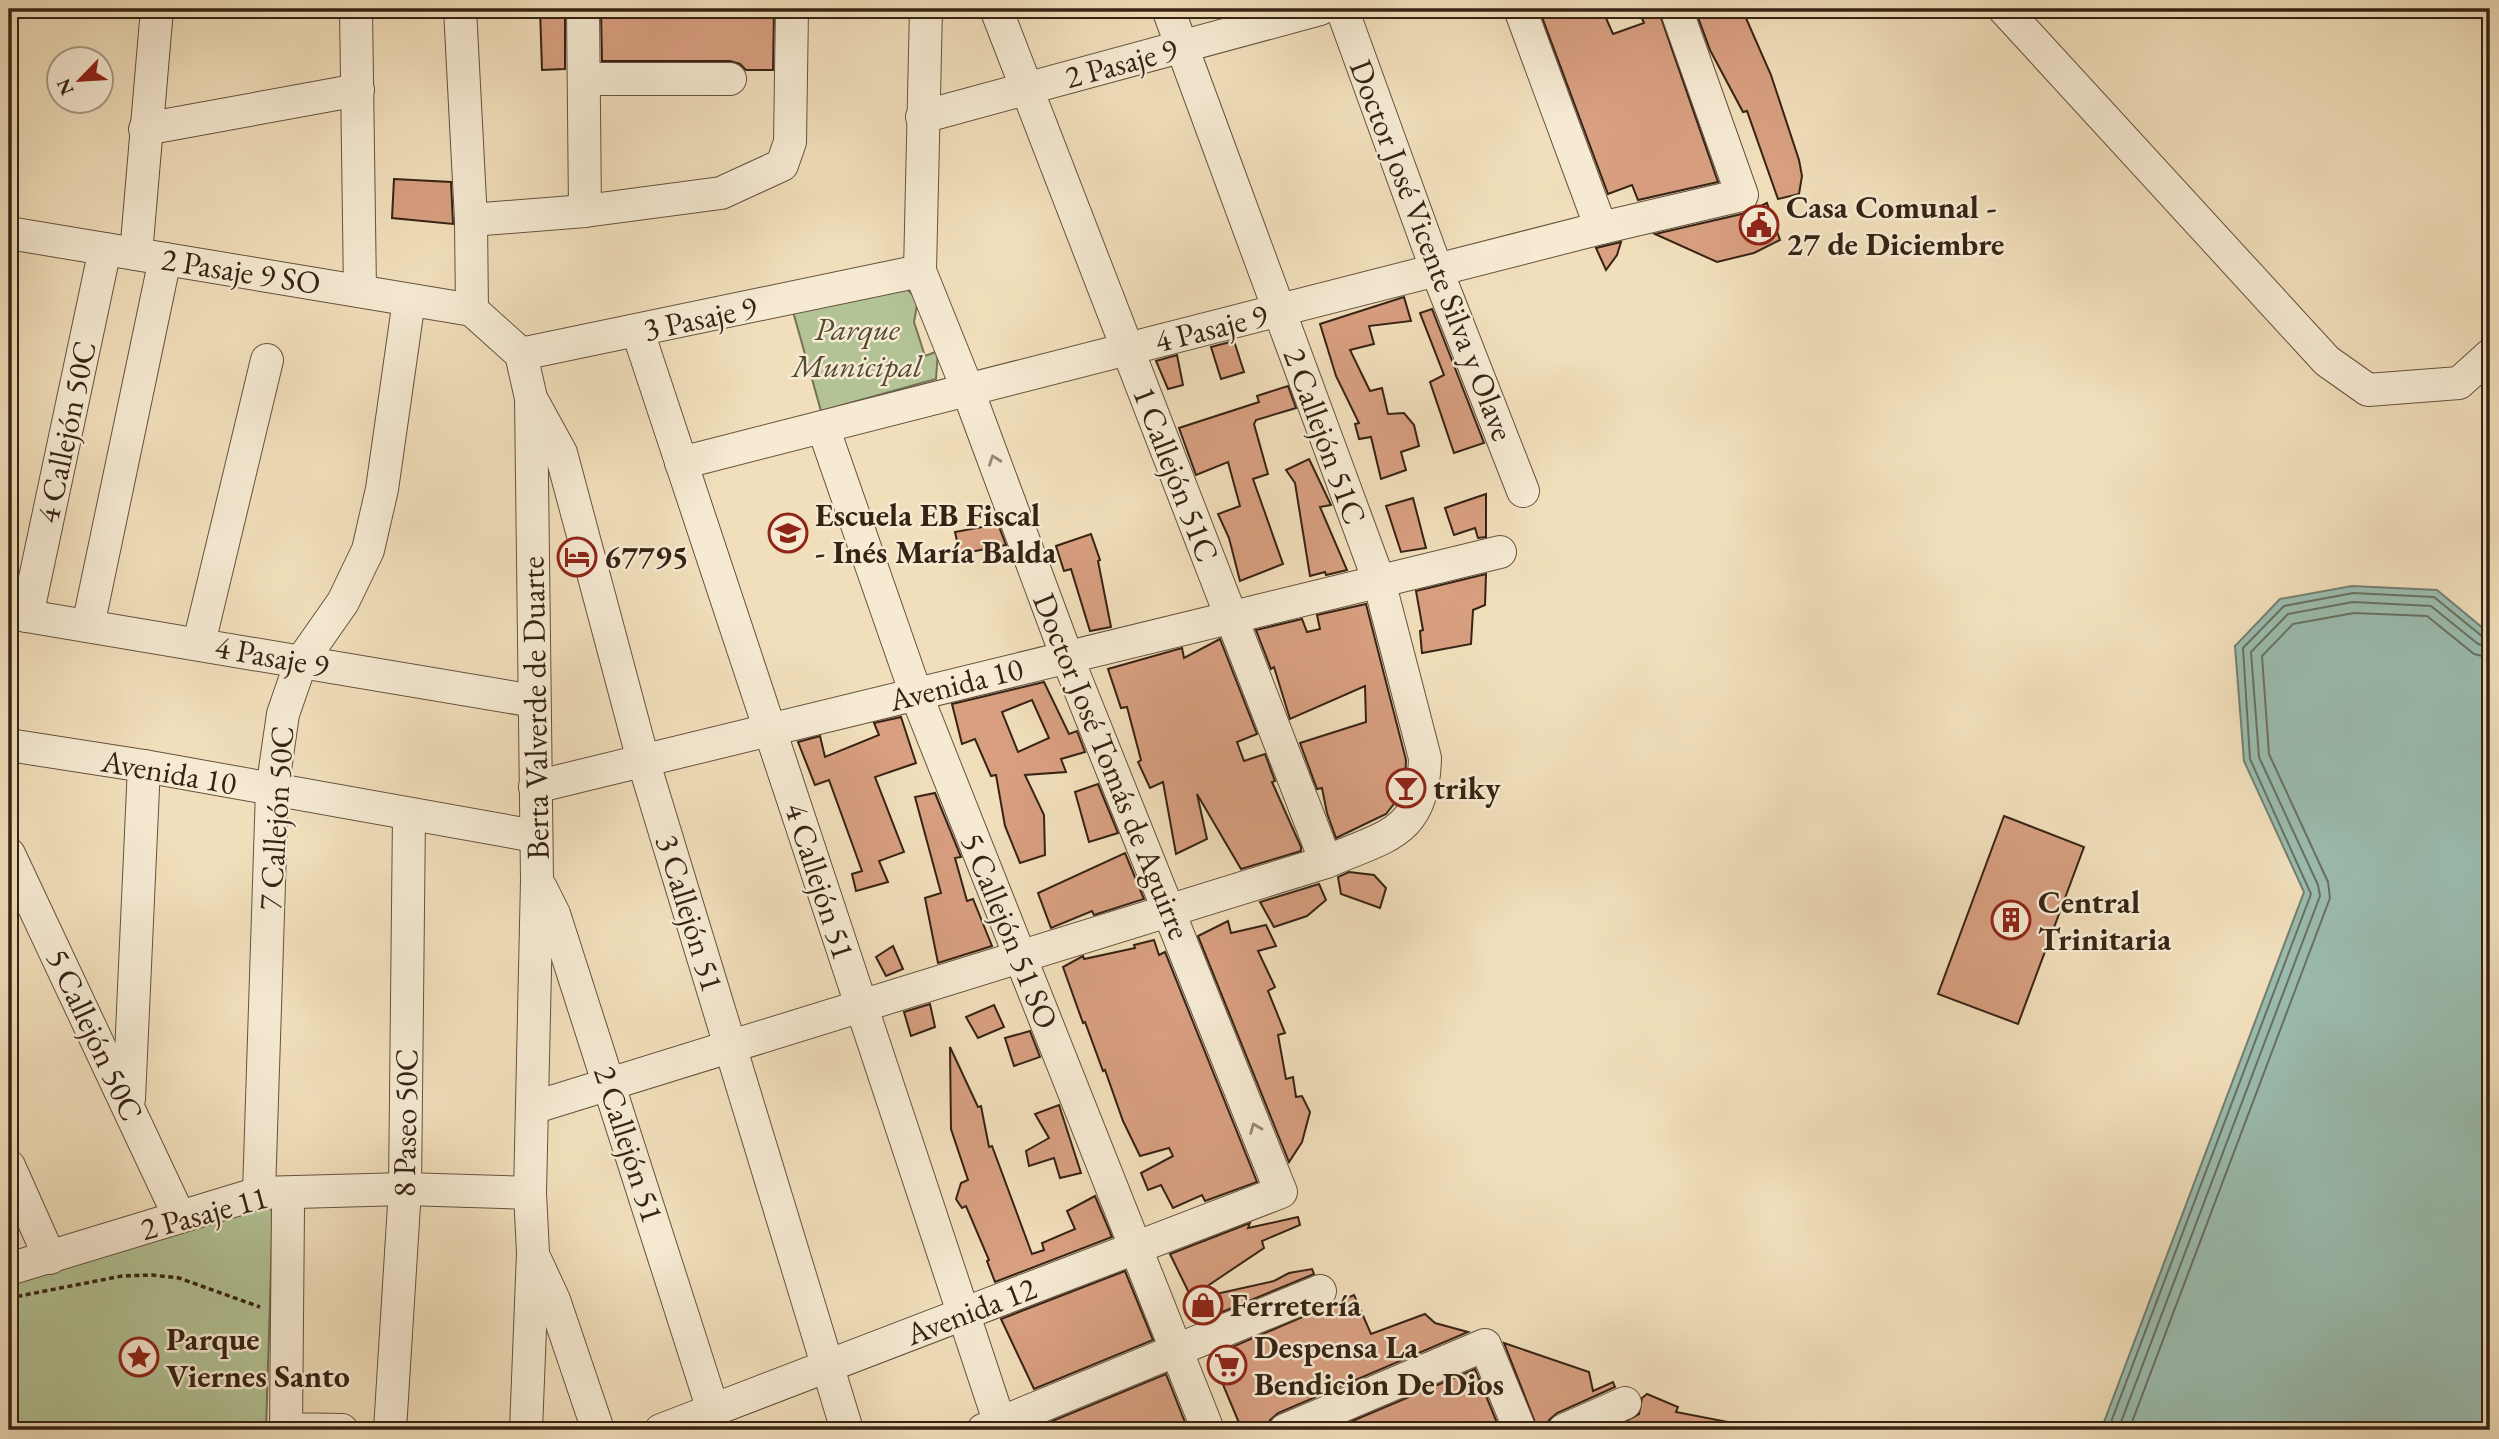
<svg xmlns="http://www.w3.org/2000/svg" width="2499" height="1439" font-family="'EB Garamond',serif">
  <rect width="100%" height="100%" fill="#f1dfbb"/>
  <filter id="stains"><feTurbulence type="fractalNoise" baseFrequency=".00286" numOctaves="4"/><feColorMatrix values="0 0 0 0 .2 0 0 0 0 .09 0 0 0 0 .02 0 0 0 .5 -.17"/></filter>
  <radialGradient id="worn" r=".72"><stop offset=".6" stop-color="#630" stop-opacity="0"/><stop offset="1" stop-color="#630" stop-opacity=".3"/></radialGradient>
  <g fill="#b3c396" stroke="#747355" stroke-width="2">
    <polygon points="903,286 926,306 917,305 914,322 925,356 938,351 936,379 821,411 792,308"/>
    <polygon points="273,1205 266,1430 9,1430 9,1284"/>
  </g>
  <polygon fill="#9bbdb0" stroke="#737f72" stroke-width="2" points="2352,586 2437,590 2490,634 2490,1430 2101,1430 2304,892 2244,761 2235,646 2280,599"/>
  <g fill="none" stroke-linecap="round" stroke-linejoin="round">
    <g stroke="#687062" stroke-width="2">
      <polyline points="2108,1430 2311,894 2250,759 2243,648 2284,606 2353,593 2434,597 2483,637 2490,639"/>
      <polyline points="2118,1430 2320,896 2318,885 2259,757 2251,652 2288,614 2353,602 2431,606 2478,644 2490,647"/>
      <polyline points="2129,1430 2330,898 2328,882 2269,754 2262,656 2293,624 2354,613 2427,616 2474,654 2490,658"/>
    </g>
  </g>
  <g fill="#d89f81" stroke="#362314" stroke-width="2" fill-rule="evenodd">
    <polygon points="540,9 565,9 565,69 542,70"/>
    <polygon points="601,9 774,9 773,70 746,70 740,64 730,61 602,61"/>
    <polygon points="1539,9 1602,9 1613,34 1644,23 1638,9 1658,9 1718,182 1638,200 1632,185 1608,194"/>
    <polygon points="1695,9 1742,9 1771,75 1799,160 1802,176 1799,194 1778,199 1747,111 1743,112 1710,50"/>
    <polygon points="394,179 451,182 453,224 392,218"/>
    <polygon points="1767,203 1780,240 1754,253 1717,262 1655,234 1746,213"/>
    <polygon points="1621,242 1617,255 1606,270 1596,248"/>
    <polygon points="1404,297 1411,321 1369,326 1374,344 1350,350 1370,391 1382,388 1388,414 1404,413 1414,425 1419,446 1401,452 1406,470 1381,479 1371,437 1359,439 1355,424 1359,423 1336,376 1320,324"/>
    <polygon points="1432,309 1484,443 1454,453 1430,382 1444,375 1420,313"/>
    <polygon points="1234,341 1244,372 1221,379 1211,347"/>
    <polygon points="1177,355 1183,385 1168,389 1156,361"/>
    <polygon points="1288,386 1296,408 1256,420 1254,424 1268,474 1253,479 1283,564 1240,581 1229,538 1218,514 1240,506 1228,462 1196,475 1179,428 1259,402 1257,396"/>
    <polygon points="1309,459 1331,505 1320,507 1347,570 1326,575 1325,572 1310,576 1295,483 1286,470"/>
    <polygon points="1486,494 1486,537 1478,538 1475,528 1454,535 1445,508"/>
    <polygon points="1413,498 1426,548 1401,552 1386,506"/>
    <polygon points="998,524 1006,545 960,554 955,532"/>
    <polygon points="1091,534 1100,560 1098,561 1111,627 1090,631 1071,569 1064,571 1056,546"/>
    <polygon points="1486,574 1485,605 1473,610 1471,644 1422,653 1420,631 1423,630 1416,591"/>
    <polygon points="1366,604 1406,760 1405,780 1400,796 1386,814 1336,838 1327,813 1322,788 1317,789 1300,743 1366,722 1365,686 1290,719 1274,667 1271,669 1256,630 1302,619 1307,632 1320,629 1317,615"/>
    <polygon points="1220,639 1257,734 1237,742 1244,761 1265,754 1275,781 1272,782 1301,847 1301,851 1241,869 1197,794 1207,839 1176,854 1163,782 1150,788 1138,762 1141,760 1127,707 1121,708 1108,669 1182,648 1184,658"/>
    <path d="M1044,682l25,52 8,-3 8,21 -24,7 5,13 -41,3 19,40 1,40 -25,8 -15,-37 -9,-51 -5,1 -16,-37 -13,5 -10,-40zM1032,700l17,38 -31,14 -16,-40z"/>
    <polygon points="901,717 916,763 875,777 904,852 879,861 888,882 856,891 852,874 862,871 829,780 815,785 798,742 820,736 825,757 879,735 874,723"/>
    <polygon points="1098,784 1118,833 1089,842 1075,792"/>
    <polygon points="935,793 961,857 955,858 967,901 973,899 992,946 938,963 925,898 941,893 915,797"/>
    <polygon points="2004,816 2084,847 2018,1024 1938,994"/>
    <polygon points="1125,853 1144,899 1094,915 1092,911 1051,928 1038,893"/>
    <polygon points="1349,872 1374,875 1386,888 1380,908 1341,894 1338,877"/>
    <polygon points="1319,884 1326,900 1307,916 1274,927 1260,902"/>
    <polygon points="1228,921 1231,933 1266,925 1276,946 1258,951 1275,987 1268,991 1285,1033 1278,1035 1286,1079 1293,1077 1296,1097 1302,1096 1310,1112 1302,1142 1289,1162 1198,936"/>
    <polygon points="1154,940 1159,955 1165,952 1257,1182 1205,1201 1202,1195 1173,1208 1161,1185 1148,1190 1141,1173 1173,1156 1169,1148 1140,1156 1123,1121 1105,1070 1103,1071 1085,1022 1083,1023 1063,967 1083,956 1084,959 1135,948 1134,945"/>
    <polygon points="893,946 903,969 886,976 876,957"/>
    <polygon points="930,1004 935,1027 911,1036 904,1012"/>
    <polygon points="994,1005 1004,1027 978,1038 966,1017"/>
    <polygon points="1030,1031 1040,1057 1014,1066 1005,1038"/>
    <polygon points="950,1047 978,1107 981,1106 989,1147 992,1146 1032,1254 1044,1250 1042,1243 1075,1229 1067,1211 1095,1196 1112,1237 995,1282 987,1261 989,1260 966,1206 962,1208 956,1199 961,1183 968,1180 951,1129"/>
    <polygon points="1059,1105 1081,1173 1060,1178 1054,1158 1029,1166 1026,1151 1049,1138 1035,1114"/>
    <polygon points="1298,1217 1300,1225 1262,1241 1264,1248 1191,1297 1170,1254 1250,1223 1248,1228"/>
    <polygon points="1312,1269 1314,1274 1198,1322 1189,1300 1274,1281 1289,1273"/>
    <polygon points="1125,1271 1153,1340 1034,1389 1001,1319"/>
    <polygon points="1354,1295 1371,1334 1425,1314 1435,1323 1468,1332 1278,1413 1270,1420 1267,1430 1242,1430 1211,1356"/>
    <polygon points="1504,1343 1589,1372 1593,1391 1613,1382 1615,1387 1557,1413 1549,1420 1546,1430 1538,1430"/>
    <polygon points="1475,1369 1500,1430 1331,1430"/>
    <polygon points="1166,1374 1188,1430 1054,1430 1050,1422"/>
    <polygon points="1647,1394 1678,1407 1676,1412 1728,1422 1728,1430 1609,1430 1639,1414 1642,1398"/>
  </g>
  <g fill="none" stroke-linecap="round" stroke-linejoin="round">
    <defs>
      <g id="minor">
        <polyline points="356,9 360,291"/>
        <polyline points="460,9 471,220 472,310 521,354 531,398 537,880 530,1193 533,1253 526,1430"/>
        <polyline points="583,9 585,211"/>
        <polyline points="996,9 1326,862"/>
        <polyline points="1342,9 1437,271 1523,491"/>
        <polyline points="1520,9 1601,228"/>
        <polyline points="2004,9 2327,361 2368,390 2459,383 2490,355"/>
        <polyline points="585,79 730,79"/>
        <polyline points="922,117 1320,9"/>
        <polyline points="145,129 358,90"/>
        <polyline points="471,220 585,211 721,193 782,165 790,142 792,9"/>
        <polyline points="9,233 472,310"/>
        <polyline points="136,254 157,9"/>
        <polyline points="638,332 1002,1430"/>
        <polyline points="521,354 920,271"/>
        <polyline points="533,402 561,453 643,760 847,1430"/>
        <polyline points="823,427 916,694 1208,1430"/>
        <polyline points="681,463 1601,228 1742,195 1676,9"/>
        <polyline points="9,613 534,701"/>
        <polyline points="27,616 105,249"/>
        <polyline points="88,626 165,259"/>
        <polyline points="199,643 267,360"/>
        <polyline points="9,745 144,766 535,836"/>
        <polyline points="535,787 1500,552"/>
        <polyline points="9,854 179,1216"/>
        <polyline points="541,888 554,914 713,1410"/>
        <polyline points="129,1099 144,766"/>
        <path d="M532,1108l794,-246c61,-27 97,-27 99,-104l-46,-177 -211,-572"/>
        <polyline points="9,1166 50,1258"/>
        <polyline points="259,1193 272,790 283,714 301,662 343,602 368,550 382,489 409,300"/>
        <polyline points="288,1208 286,1429 342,1430"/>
        <polyline points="536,1261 554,1300 598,1430"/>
        <polyline points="9,1269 259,1193 405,1189 530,1193"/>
        <polyline points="390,1430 405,1189 409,815"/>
        <polyline points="661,1430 1281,1192 1067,657 967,388 920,271 926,9"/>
        <polyline points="983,1430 1320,1291"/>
        <polyline points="1285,1430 1485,1345 1520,1430"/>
        <polyline points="1564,1430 1625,1403"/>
      </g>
    </defs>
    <use href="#minor" stroke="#65523e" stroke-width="34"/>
    <polyline stroke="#362314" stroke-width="3.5" stroke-dasharray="5 3.5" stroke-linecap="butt" points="9,1298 122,1276 152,1275 179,1278 260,1307"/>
    <use href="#minor" stroke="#f6ead3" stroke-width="32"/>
  </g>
  <defs><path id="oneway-chevron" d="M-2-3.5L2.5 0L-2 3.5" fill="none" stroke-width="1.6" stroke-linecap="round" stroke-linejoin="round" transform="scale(1.75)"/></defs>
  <g stroke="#968674">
    <use href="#oneway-chevron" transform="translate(994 460) rotate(-110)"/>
    <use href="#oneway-chevron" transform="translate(1255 1128) rotate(-112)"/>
  </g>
  <defs>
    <symbol id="civic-ring" viewBox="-11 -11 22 22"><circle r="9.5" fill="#f6ead3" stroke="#8f2418" stroke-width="1.5"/><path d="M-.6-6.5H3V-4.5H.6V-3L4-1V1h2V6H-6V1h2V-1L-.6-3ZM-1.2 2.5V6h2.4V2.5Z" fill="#8f2418"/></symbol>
    <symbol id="school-ring" viewBox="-11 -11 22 22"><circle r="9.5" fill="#f6ead3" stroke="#8f2418" stroke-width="1.5"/><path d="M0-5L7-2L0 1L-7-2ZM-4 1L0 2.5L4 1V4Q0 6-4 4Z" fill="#8f2418"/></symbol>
    <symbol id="hotel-ring" viewBox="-11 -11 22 22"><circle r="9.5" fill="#f6ead3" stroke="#8f2418" stroke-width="1.5"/><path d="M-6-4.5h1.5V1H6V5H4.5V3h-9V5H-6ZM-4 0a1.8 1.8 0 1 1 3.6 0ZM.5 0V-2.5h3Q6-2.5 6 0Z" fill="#8f2418"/></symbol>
    <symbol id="bar-ring" viewBox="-11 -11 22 22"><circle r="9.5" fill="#f6ead3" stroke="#8f2418" stroke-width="1.5"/><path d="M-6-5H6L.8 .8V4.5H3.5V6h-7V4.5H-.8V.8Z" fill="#8f2418"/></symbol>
    <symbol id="building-ring" viewBox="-11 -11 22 22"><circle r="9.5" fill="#f6ead3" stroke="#8f2418" stroke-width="1.5"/><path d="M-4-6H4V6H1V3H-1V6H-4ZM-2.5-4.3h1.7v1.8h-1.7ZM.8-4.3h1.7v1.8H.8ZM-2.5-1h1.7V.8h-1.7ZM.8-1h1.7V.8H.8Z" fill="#8f2418"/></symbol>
    <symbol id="shop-ring" viewBox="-11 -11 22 22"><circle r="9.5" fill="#f6ead3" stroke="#8f2418" stroke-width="1.5"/><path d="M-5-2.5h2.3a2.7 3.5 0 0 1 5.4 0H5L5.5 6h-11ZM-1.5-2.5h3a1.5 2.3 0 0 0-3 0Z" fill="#8f2418"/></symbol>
    <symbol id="sight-ring" viewBox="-11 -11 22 22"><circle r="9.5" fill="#f6ead3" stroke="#8f2418" stroke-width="1.5"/><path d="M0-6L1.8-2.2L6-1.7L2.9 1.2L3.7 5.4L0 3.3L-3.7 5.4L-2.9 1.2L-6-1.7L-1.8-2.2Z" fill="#8f2418"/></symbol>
    <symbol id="supermarket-ring" viewBox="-11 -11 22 22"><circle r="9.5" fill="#f6ead3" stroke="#8f2418" stroke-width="1.5"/><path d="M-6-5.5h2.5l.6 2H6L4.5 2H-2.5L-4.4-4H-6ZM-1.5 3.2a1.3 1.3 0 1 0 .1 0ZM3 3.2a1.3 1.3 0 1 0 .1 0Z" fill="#8f2418"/></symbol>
  </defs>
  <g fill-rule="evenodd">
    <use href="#civic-ring" x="1737" y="203" width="44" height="44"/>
    <use href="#school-ring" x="766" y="511" width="44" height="44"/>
    <use href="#hotel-ring" x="555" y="535" width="44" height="44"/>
    <use href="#bar-ring" x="1384" y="766" width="44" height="44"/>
    <use href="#building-ring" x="1989" y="898" width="44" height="44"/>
    <use href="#shop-ring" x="1181" y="1283" width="44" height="44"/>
    <use href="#sight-ring" x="117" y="1335" width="44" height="44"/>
    <use href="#supermarket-ring" x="1205" y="1343" width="44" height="44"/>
  </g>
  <g text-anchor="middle" stroke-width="5" stroke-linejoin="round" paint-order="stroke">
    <g font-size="32" fill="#362314" stroke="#f6ead3">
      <text transform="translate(1121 63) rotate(-15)" y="11">2 Pasaje 9</text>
      <text transform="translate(1432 250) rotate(69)" y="11">Doctor José Vicente Silva y Olave</text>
      <text transform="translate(241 271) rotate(9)" y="11">2 Pasaje 9 SO</text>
      <text transform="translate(700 318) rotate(-12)" y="11">3 Pasaje 9</text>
      <text transform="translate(1211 328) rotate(-14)" y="11">4 Pasaje 9</text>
      <text transform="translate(66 432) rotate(-78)" y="11">4 Callejón 50C</text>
      <text transform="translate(1325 436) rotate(70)" y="11">2 Callejón 51C</text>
      <text transform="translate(1176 474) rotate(69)" y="11">1 Callejón 51C</text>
      <text transform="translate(272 656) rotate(10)" y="11">4 Pasaje 9</text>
      <text transform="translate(956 684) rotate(-14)" y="11">Avenida 10</text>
      <text transform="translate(535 708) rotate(-91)" y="11">Berta Valverde de Duarte</text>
      <text transform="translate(1112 766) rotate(68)" y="11">Doctor José Tomás de Aguirre</text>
      <text transform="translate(169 772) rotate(10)" y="11">Avenida 10</text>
      <text transform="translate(276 818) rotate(-86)" y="11">7 Callejón 50C</text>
      <text transform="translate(820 881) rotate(72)" y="11">4 Callejón 51</text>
      <text transform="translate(690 913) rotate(73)" y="11">3 Callejón 51</text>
      <text transform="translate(1010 931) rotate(68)" y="11">5 Callejón 51 SO</text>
      <text transform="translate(95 1035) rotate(65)" y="11">5 Callejón 50C</text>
      <text transform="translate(405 1123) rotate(-89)" y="11">8 Paseo 50C</text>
      <text transform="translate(629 1144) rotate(72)" y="11">2 Callejón 51</text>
      <text transform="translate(204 1213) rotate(-15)" y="11">2 Pasaje 11</text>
      <text transform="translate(971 1311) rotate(-21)" y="11">Avenida 12</text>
    </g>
    <g font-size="32" font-weight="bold" fill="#362314" stroke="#f6ead3" text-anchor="start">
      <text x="1786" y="218">Casa Comunal -<tspan x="1786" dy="37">27 de Diciembre</tspan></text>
      <text x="815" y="526">Escuela EB Fiscal<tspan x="815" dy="37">- Inés María Balda</tspan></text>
      <text x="604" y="568">67795</text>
      <text x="1433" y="799">triky</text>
      <text x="2038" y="913">Central<tspan x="2038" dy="37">Trinitaria</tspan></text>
      <text x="1230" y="1316">Ferretería</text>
      <text x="166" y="1350">Parque<tspan x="166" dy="37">Viernes Santo</tspan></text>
      <text x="1254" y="1358">Despensa La<tspan x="1254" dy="37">Bendicion De Dios</tspan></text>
    </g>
    <g font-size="32" font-style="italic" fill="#554b34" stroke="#f6ead3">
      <text x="857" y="340">Parque<tspan x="857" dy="37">Municipal</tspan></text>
    </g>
  </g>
  <rect width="2499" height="1439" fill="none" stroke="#f1dfbb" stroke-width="35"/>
  <rect x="10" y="10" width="2478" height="1418" fill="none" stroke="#362314" stroke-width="3.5"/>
  <rect x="18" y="18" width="2464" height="1404" fill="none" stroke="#362314" stroke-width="2"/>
  <g transform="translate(80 80) rotate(245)"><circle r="33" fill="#f6ead3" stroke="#a99a87" stroke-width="2"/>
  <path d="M0-5L12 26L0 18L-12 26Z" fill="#8f2418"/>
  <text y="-10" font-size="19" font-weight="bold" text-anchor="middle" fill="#362314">N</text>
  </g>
  <rect width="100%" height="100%" filter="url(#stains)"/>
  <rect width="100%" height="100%" fill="url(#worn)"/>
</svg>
